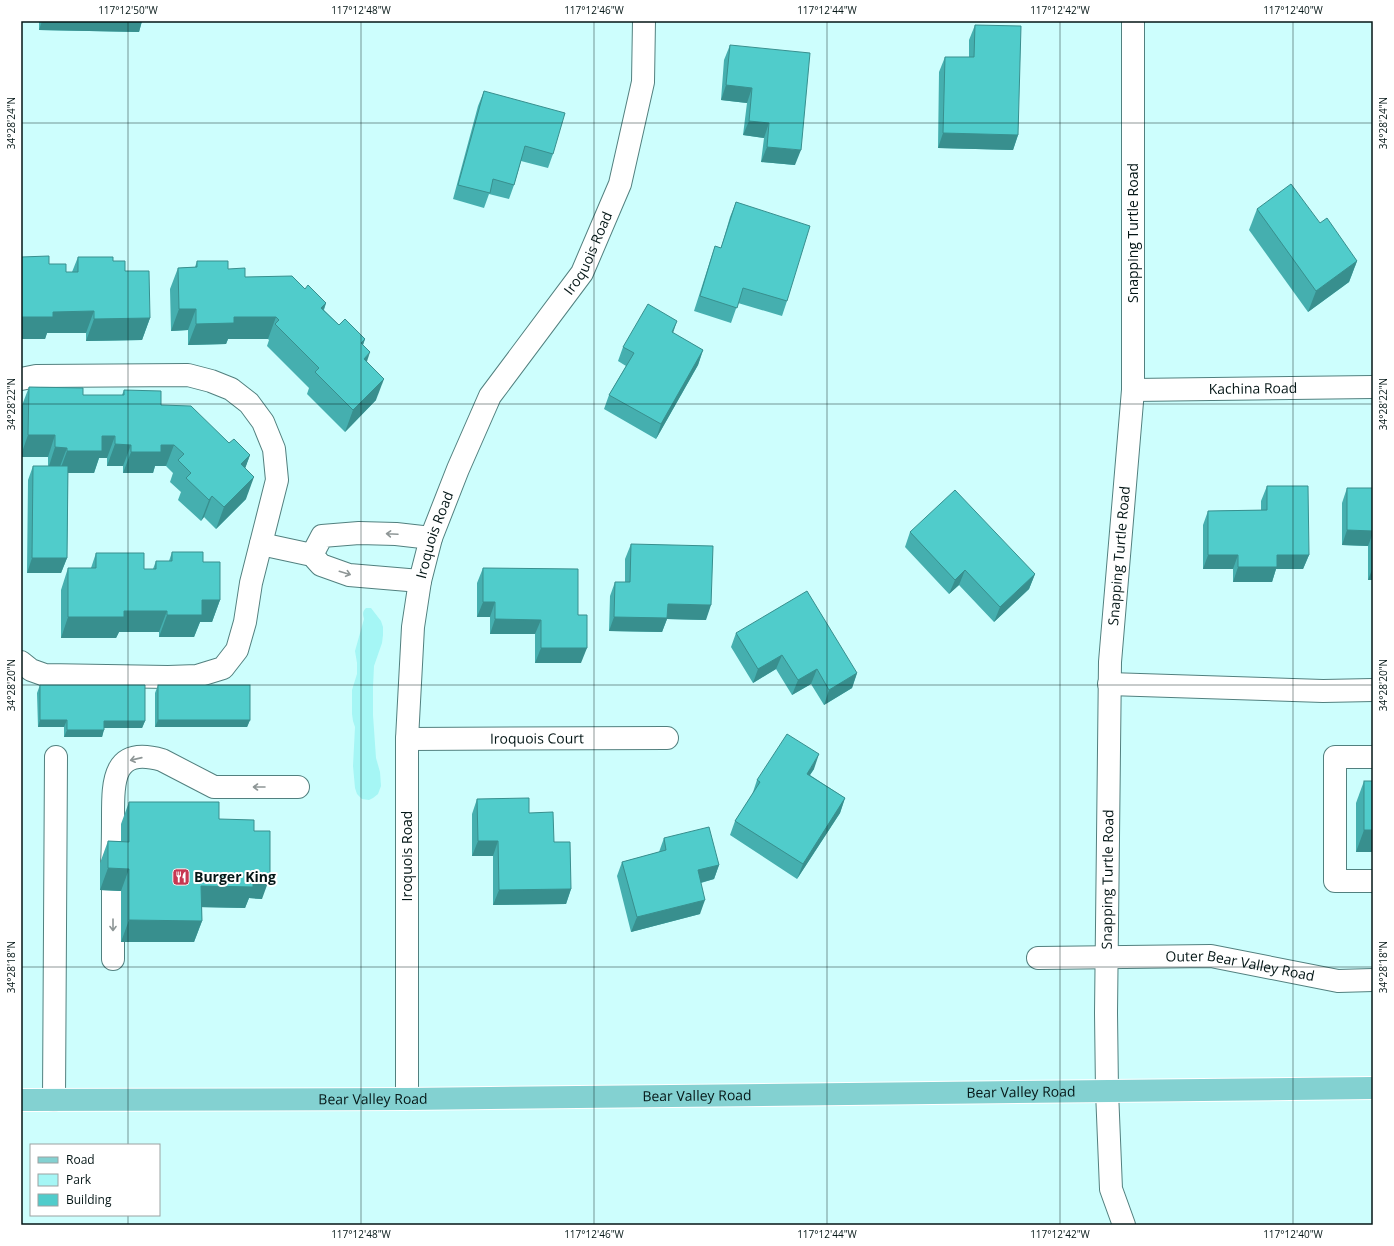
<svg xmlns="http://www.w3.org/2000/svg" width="1394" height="1246" font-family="'Open Sans',sans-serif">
  <rect width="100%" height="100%" fill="#cdfefd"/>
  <path fill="#a5f6f5" d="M366,608h5l10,13 2,6v8l-1,8 -8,23 -1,21v28l3,43 4,14 1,14 -3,8 -5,4 -4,2 -7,-1 -5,-5 -2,-6 -2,-22 2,-39 -2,-6 -1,-7v-24l5,-16v-11l-2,-12 9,-32c-1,-5 -2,-7 2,-11z"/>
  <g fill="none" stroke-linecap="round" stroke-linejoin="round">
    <defs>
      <g id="minor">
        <polyline points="21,379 36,376 188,375 211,381 231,389 249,403 263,422 274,449 277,480 251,583 245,622 237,650 223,668 197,676 168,677 45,675 31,670 21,662"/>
        <path id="s1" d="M1133,390l240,-3"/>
        <polyline points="261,544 312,555 321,565 349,575 420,581"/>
        <polyline points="312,555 322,536 359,533 396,534 431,538"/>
        <polyline points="1109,684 1323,691 1373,690"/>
        <path id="s2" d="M407,739l260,-1"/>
        <polyline points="1373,757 1335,757 1335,881 1373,881"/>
        <path d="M112,863c1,-15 1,-31 1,-46 0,-37 0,-71 49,-57l52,27h84"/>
        <polyline points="113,890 113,959"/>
        <path id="s3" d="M1038,958l173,-2 127,25 35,-1"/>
        <path id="s4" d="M407,1099v-360l6,-112 7,-46 11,-43 27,-69 32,-73 92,-123 38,-89 23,-102 1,-61"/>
        <polyline points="54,1100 56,757"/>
        <path id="s5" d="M1124,1225l-13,-36 -4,-98 -1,-78 4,-351 23,-272v-369"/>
      </g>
      <g id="major">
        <path id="s6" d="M21,1100l386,-1 966,-11"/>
      </g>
    </defs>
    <use href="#minor" stroke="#52807f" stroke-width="24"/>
    <use href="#major" stroke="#fff" stroke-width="24"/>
    <use href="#minor" stroke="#fff" stroke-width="22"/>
    <use href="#major" stroke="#83d1d1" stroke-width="22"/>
  </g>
  <g fill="#45afaf">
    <polygon points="39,21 142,21 139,32 39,30"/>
    <polygon points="975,25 1018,135 1013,150 938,148 939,72 945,57 969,57 969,40"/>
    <polygon points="730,45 795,165 761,162 764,138 743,135 747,103 721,100 724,60"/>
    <polygon points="484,91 553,154 548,168 521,161 514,185 509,199 489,194 484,208 453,199 478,106"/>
    <polygon points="736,202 787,301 782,316 738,303 731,323 694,311 710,261 715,246 721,248 730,217"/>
    <polygon points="1257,209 1320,223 1357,261 1349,282 1308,312 1249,230"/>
    <polygon points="78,257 113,261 125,271 150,318 142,340 86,341 86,333 47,333 45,339 21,339 49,264 66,272 72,272"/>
    <polygon points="197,261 228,269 245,277 305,289 326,303 324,310 339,325 365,339 363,345 376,400 345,432 307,394 309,388 267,346 269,340 268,339 228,339 226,344 188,345 188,330 171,331 170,289 178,268 195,267"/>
    <polygon points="673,333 703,350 698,365 656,439 604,409 609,395 626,366 618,361 623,347"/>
    <polygon points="29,387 83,395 122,395 124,390 161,405 229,443 250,455 245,468 246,499 216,529 204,517 201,521 178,500 181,492 170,482 173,473 166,466 155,466 153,473 123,473 123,466 107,466 107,458 99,458 94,473 68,473 67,558 61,573 27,573 28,480 33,466 48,466 48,457 21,457 21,408"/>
    <polygon points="1267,486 1309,555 1303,569 1276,569 1272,582 1233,582 1233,569 1203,569 1203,525 1208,511 1261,510 1261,501"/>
    <polygon points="1347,488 1373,488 1373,580 1368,580 1368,546 1342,545 1342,503"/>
    <polygon points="910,532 1035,574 1029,589 994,622 959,585 949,594 905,547"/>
    <polygon points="631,544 706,620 667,619 662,632 609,631 610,596 615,582 625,582 625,559"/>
    <polygon points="172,552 203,562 220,600 212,622 200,622 194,637 159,637 159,632 119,632 116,638 61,638 61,590 68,568 91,568 96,553 144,569 153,569 156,561 169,561"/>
    <polygon points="483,568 578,615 581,663 535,663 535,634 490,634 490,617 477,617 477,583"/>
    <polygon points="736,633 857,673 852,688 824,705 811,684 792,695 776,669 753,683 731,647"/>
    <polygon points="40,685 145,721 142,728 104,728 102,737 64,737 64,727 38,727 37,693"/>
    <polygon points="158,685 250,720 247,727 155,727 155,693"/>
    <polygon points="814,769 810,775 845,798 840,813 797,879 730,835 735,821 752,795 757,780"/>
    <polygon points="1364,781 1373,781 1373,852 1356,852 1356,803"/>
    <polygon points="477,799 529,813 554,842 571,889 566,904 493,905 493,856 472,856 472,814"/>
    <polygon points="129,802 219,819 254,831 262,899 249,898 245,908 202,907 202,921 194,942 121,942 121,891 100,890 100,863 108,841 121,841 121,824"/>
    <polygon points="664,838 719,865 714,879 701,883 700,914 631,932 617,876 622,862 659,852"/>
  </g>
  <g fill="#388f8e">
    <polygon points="42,21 142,21 139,32 39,30"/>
    <polygon points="726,85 752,88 747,103 721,100"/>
    <polygon points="749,121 769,123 764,138 743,135"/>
    <polygon points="943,133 1018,135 1013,150 938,148"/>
    <polygon points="767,147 801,150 795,165 761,162"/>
    <polygon points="1357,261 1349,282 1308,312 1316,291"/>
    <polygon points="326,303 318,324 321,308"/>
    <polygon points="179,309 196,309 188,330 171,331"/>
    <polygon points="94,311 86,333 47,333 45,339 21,339 21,317 53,312"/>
    <polygon points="234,317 276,317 268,339 228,339 226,344 188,345 196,324"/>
    <polygon points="150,318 142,340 86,341 94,319"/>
    <polygon points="677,321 672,336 672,332"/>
    <polygon points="365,339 357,360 361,343"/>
    <polygon points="703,350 698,365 656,439 661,424"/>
    <polygon points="370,352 363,374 364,359"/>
    <polygon points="384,379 376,400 345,432 353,410"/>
    <polygon points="28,435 55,435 48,457 21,457 21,455"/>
    <polygon points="102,436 115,436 107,458 99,458 94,473 59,473 67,451"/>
    <polygon points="115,444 131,445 123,466 107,466"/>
    <polygon points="161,445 174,445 166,466 155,466 153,473 123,473 131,452"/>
    <polygon points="55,447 67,448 59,469 48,469"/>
    <polygon points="250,455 242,477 241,464"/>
    <polygon points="254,477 246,499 216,529 224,507"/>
    <polygon points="212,496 204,517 201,521 209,500"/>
    <polygon points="1347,530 1373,531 1373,533 1368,546 1342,545"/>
    <polygon points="1208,555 1238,555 1233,569 1203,569"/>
    <polygon points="1277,555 1309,555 1303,569 1276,569 1272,582 1233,582 1238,567"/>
    <polygon points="32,558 67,558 61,573 27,573"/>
    <polygon points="1373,567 1373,580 1368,580"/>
    <polygon points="965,570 959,585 949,594 955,580"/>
    <polygon points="1035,574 1029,589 994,622 1000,607"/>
    <polygon points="202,600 220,600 212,622 200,622 194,637 159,637 167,615"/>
    <polygon points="483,602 495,602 490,617 477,617"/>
    <polygon points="668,604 711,605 706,620 667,619 662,632 609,631 614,617"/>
    <polygon points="124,611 167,611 159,632 119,632 116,638 61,638 68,617"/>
    <polygon points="495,619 541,620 535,634 490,634"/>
    <polygon points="541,648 587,648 581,663 535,663"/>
    <polygon points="782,655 776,669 753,683 758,669"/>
    <polygon points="817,669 811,684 792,695 798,680"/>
    <polygon points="857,673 852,688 824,705 829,690"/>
    <polygon points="40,720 67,720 64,727 38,727"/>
    <polygon points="158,720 250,720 247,727 155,727"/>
    <polygon points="104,721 145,721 142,728 102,728"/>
    <polygon points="67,730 104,730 102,737 64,737"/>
    <polygon points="819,754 814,769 801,788 807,774"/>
    <polygon points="845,798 840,813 797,879 803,864"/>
    <polygon points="1364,830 1373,830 1373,852 1356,852"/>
    <polygon points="478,841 498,841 493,856 472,856"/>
    <polygon points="719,865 714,879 692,885 698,870"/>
    <polygon points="108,868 129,869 121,891 100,890"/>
    <polygon points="253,877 270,877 262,899 249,898 245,908 194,907 201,886"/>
    <polygon points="571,889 566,904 493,905 499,890"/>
    <polygon points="705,900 700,914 631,932 637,917"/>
    <polygon points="129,920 202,921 194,942 121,942"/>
  </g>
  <g fill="#50cccb" stroke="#388f8e">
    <polygon points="975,25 1021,26 1018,135 943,133 945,57 974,57"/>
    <polygon points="730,45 810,53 801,150 767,147 769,123 749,121 752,88 726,85"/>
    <polygon points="484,91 565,113 553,154 525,146 514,185 493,179 490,193 458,185"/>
    <polygon points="1291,184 1320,223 1327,218 1357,261 1316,291 1257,209"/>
    <polygon points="736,202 810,226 787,301 743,288 737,308 700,296 715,246 721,248"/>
    <polygon points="49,256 49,264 66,264 66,272 78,272 78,257 113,257 113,261 125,261 125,271 149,271 150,318 94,319 94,311 53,312 53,317 21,317 21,257"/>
    <polygon points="197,261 228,261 228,269 245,268 245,277 292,276 305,289 308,285 326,303 321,308 339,325 345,319 365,339 361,343 370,352 364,359 384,379 353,410 315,372 319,368 275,324 279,320 276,317 234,317 234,323 196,324 196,309 179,309 178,268 197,267"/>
    <polygon points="648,304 677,321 672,332 703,350 661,424 609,395 634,353 623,347"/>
    <polygon points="29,387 83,388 83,395 124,395 124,390 161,391 161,405 191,406 229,443 234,439 250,455 241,464 254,477 224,507 212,496 209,500 186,478 191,473 178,460 184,454 174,445 161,445 161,452 131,452 131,445 115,444 115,436 102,436 102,451 67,451 67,448 55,447 55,435 28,435"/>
    <polygon points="33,466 68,466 67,558 32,558"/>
    <polygon points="1267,486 1308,486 1309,555 1277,555 1277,567 1238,567 1238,555 1208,555 1208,511 1267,510"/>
    <polygon points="1347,488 1373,488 1373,531 1347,530"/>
    <polygon points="955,490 1035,574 1000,607 965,570 955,580 910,532"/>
    <polygon points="631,544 713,546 711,605 668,604 667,618 614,617 615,582 630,582"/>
    <polygon points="172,552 203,552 203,562 220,562 220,600 202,600 202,615 167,615 167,611 124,611 124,617 68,617 68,568 96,568 96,553 144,553 144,569 156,569 156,561 172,561"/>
    <polygon points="483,568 578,569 578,615 587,615 587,648 541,648 541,620 495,619 495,602 483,602"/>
    <polygon points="807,591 857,673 829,690 817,669 798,680 782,655 758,669 736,633"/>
    <polygon points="40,685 145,685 145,721 104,721 104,730 67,730 67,720 40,720"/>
    <rect x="158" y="685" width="92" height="35"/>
    <polygon points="787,734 819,754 807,774 845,798 803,864 735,821 760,782 757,780"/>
    <rect x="1364" y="781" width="9" height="49"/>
    <polygon points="529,798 529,813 553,812 554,842 570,842 571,889 499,890 498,841 478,841 477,799"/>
    <polygon points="129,802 219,802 219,819 254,820 254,831 270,831 270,877 253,877 253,887 201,886 202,921 129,920 129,869 108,868 108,841 129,842"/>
    <polygon points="709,827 719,865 698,870 705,900 637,917 622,862 666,850 664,838"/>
  </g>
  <defs><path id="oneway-shaft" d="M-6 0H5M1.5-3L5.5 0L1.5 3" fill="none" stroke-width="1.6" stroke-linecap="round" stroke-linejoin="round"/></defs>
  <g stroke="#8e9696">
    <use href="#oneway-shaft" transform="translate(392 534) rotate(-177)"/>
    <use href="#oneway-shaft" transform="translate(345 573) rotate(17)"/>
    <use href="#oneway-shaft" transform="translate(136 759) rotate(167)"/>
    <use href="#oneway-shaft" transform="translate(259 787) rotate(180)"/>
    <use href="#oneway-shaft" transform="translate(113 925) rotate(90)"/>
  </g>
  <path fill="none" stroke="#041616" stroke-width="1" stroke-opacity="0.45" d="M128,21v1124M361,21v1204M594,21v1204M827,21v1204M1060,21v1204M1293,21v1204M21,123h1352M21,404h1352M21,685h1352M21,967h1352M128,1215v10"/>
  <defs>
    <symbol id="restaurant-square" viewBox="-11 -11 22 22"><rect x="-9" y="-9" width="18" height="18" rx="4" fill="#c73751" stroke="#fff"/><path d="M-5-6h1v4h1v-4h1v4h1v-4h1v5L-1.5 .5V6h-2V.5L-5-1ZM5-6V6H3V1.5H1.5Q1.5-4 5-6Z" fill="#fff"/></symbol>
  </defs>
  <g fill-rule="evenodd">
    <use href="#restaurant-square" x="171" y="867" width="20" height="20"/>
  </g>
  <g text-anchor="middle" stroke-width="4" stroke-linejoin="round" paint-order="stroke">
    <g font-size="14" fill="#041616" stroke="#fff">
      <text transform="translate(1133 233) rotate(-90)" y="5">Snapping Turtle Road</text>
      <text dy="5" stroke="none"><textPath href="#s4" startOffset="891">Iroquois Road</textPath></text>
      <text dy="5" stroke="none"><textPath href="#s1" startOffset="120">Kachina Road</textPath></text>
      <text dy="5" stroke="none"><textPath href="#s4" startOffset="567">Iroquois Road</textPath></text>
      <text dy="5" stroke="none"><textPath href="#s5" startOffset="672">Snapping Turtle Road</textPath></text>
      <text dy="5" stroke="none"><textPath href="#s2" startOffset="130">Iroquois Court</textPath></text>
      <text transform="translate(407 856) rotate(-90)" y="5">Iroquois Road</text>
      <text dy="5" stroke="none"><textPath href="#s5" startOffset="348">Snapping Turtle Road</textPath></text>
      <text dy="5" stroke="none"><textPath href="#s3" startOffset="203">Outer Bear Valley Road</textPath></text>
      <text dy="5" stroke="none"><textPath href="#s6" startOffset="1000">Bear Valley Road</textPath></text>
      <text dy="5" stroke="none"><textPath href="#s6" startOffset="676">Bear Valley Road</textPath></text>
      <text dy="5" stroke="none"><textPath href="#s6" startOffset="352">Bear Valley Road</textPath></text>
    </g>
    <g font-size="14" font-weight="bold" fill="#041616" stroke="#fff" text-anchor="start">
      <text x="194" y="882">Burger King</text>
    </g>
  </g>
  <rect width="1394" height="1246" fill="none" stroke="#ffffff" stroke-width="44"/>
  <rect x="30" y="1144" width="130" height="72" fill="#ffffff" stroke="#9ba2a2"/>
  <rect x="38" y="1157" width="20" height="6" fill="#83d1d1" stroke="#9ba2a2"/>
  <text x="66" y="1164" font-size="12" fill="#041616">Road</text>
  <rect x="38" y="1174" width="20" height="12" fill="#a5f6f5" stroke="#9ba2a2"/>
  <text x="66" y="1184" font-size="12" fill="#041616">Park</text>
  <rect x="38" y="1194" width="20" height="12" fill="#50cccb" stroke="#9ba2a2"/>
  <text x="66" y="1204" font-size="12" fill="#041616">Building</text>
  <rect x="22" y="22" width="1350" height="1202" fill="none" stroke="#041616" stroke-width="1.5"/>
  <g font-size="10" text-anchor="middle" fill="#041616">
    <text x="128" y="14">117°12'50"W</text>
    <text x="361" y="14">117°12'48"W</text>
    <text x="594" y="14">117°12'46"W</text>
    <text x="827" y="14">117°12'44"W</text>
    <text x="1060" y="14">117°12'42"W</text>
    <text x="1293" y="14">117°12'40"W</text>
    <text transform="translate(11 123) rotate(-90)" y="4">34°28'24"N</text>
    <text transform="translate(1383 123) rotate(-90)" y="4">34°28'24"N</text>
    <text transform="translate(11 404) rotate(-90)" y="4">34°28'22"N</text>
    <text transform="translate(1383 404) rotate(-90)" y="4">34°28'22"N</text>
    <text transform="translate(11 685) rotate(-90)" y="4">34°28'20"N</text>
    <text transform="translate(1383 685) rotate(-90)" y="4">34°28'20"N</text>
    <text transform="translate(11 967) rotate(-90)" y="4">34°28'18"N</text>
    <text transform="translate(1383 967) rotate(-90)" y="4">34°28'18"N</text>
    <text x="361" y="1238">117°12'48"W</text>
    <text x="594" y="1238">117°12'46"W</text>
    <text x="827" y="1238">117°12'44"W</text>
    <text x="1060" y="1238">117°12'42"W</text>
    <text x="1293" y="1238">117°12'40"W</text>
  </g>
</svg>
